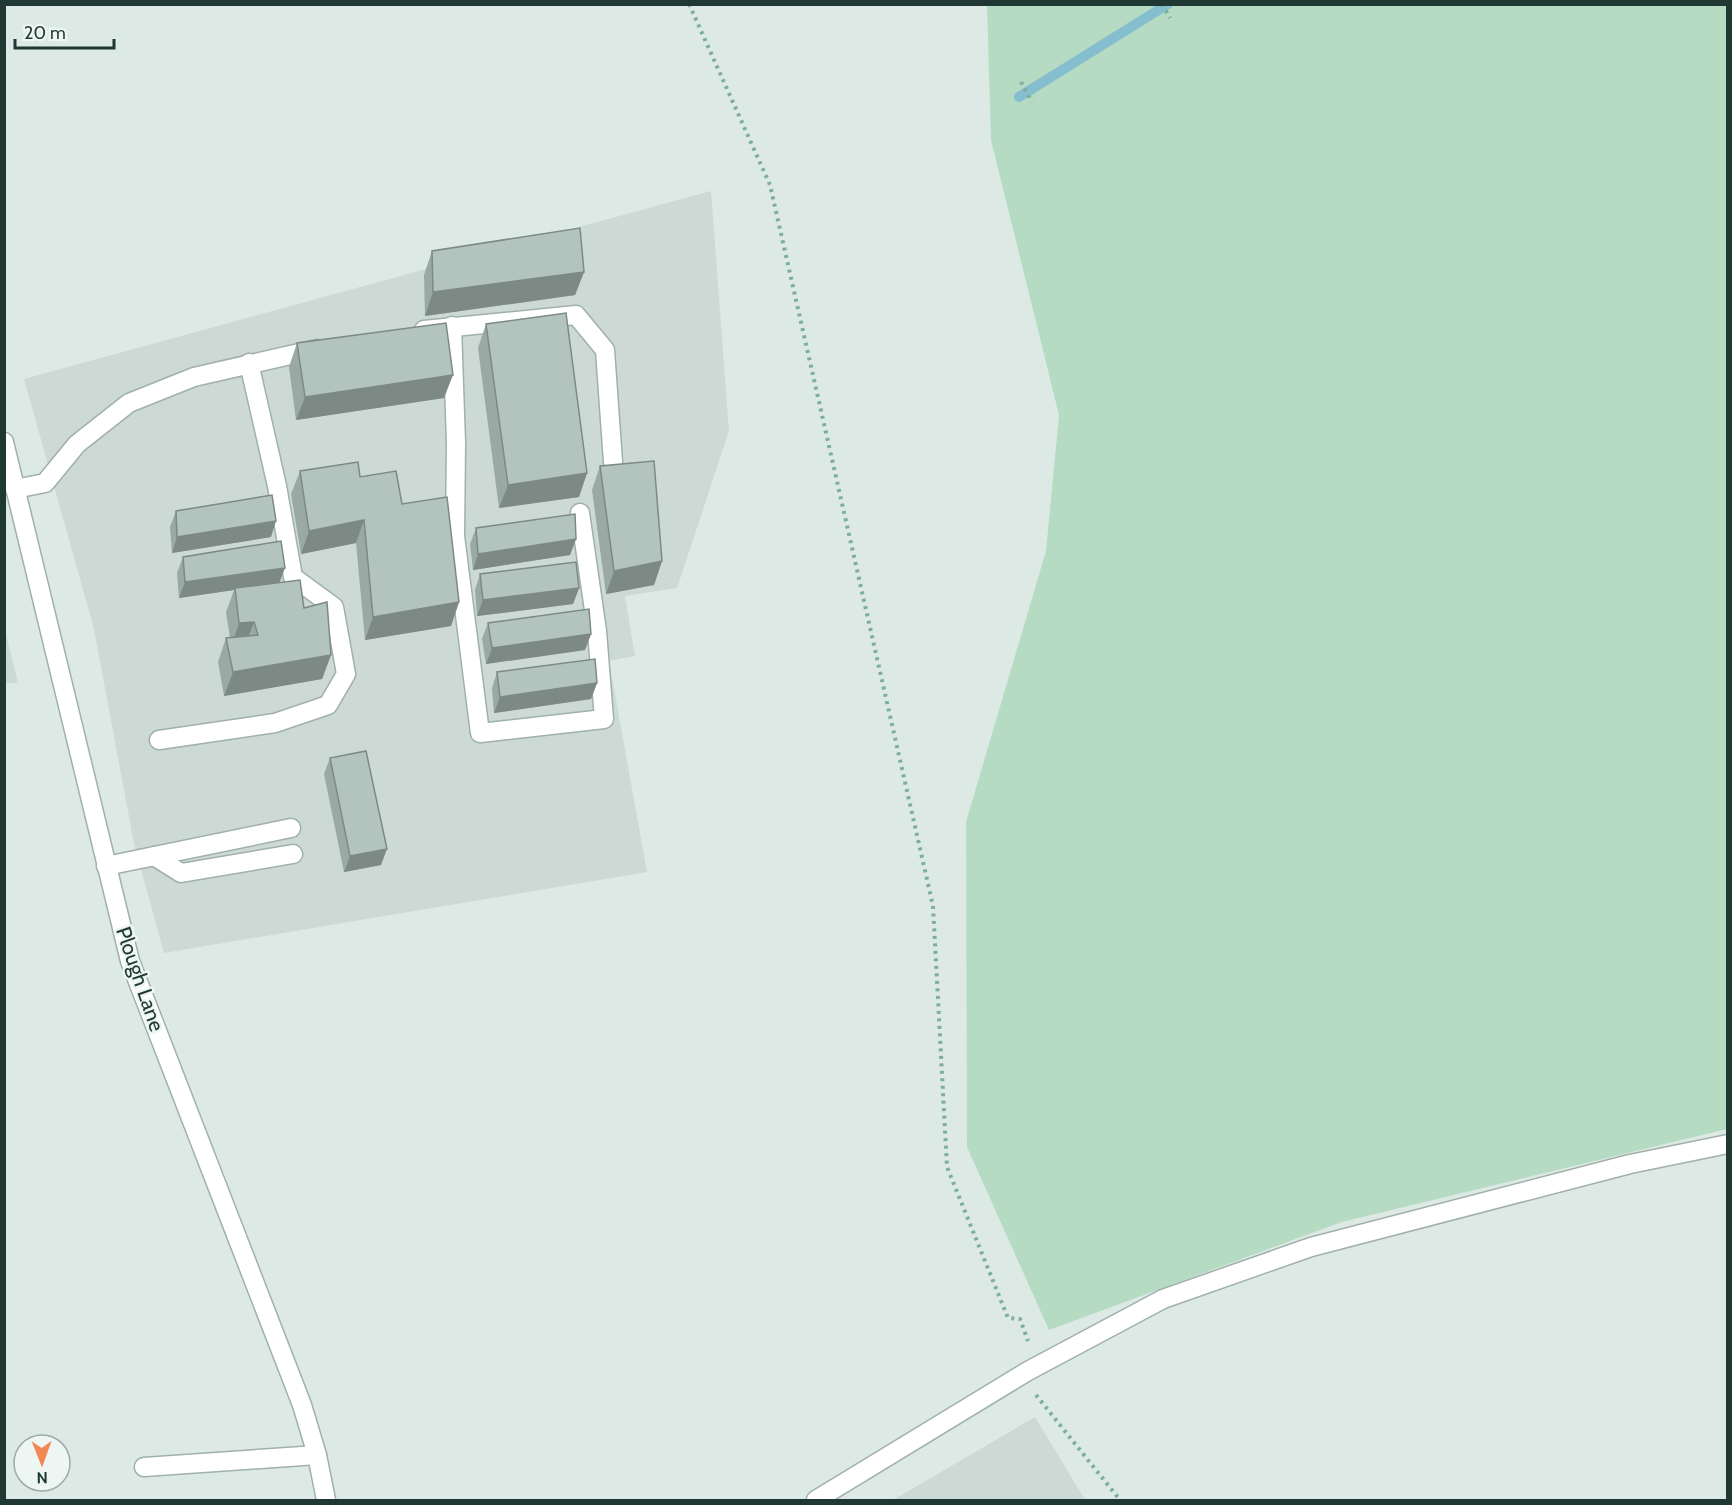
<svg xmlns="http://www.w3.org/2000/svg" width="1732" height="1505" font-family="Cabin,sans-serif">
  <rect width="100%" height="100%" fill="#dde9e5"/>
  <g fill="#ccd9d4">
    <polygon points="711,191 729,431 677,588 625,596 635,656 609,661 647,872 164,953 134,844 94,629 24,379"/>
    <polygon points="5,630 18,683 5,683"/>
    <polygon points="1035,1417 1085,1500 893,1500"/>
  </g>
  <polygon fill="#b6dbc3" points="987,5 1727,5 1727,1129 1342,1222 1049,1330 967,1147 966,822 1046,551 1059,415 991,140"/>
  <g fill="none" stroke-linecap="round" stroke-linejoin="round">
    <polyline stroke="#84becf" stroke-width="10" points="1019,97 1168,4"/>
    <defs>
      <g id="minor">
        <polyline points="452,326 456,443 455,536 480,733 604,719 597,631 580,513"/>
        <polyline points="424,330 576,315 605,350 613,462"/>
        <polyline points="4,442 130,961 302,1405 317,1455 326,1500"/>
        <polyline points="15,489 45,483 77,444 129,403 194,377 317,349"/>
        <polyline points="159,740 275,723 328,705 346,674 334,607 293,577 277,486 249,363"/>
        <polyline points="154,856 181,873 293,854"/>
        <polyline points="106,866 291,828"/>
        <polyline points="144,1467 317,1455"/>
        <polyline points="816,1500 1028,1371 1163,1299 1311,1247 1630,1164 1728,1144"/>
      </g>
    </defs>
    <use href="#minor" stroke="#a0b0ac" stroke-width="21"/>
    <g stroke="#7dada2" stroke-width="4" stroke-dasharray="3 4.5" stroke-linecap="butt">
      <polyline points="689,4 770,185 933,906 947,1167 1008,1318 1020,1319 1028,1341"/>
      <polyline points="1162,4 1170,18"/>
      <polyline points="1021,82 1032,102"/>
      <polyline points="1036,1395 1120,1500"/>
    </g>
    <use href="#minor" stroke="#fff" stroke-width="18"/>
  </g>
  <g fill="#9aa9a3">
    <polygon points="432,251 584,272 575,295 425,316 424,275"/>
    <polygon points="486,324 587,473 579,497 499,508 478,348"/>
    <polygon points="297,343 444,398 296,420 289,367"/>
    <polygon points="600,466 662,561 654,585 606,594 592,490"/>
    <polygon points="300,471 360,477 402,504 459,602 451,626 365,640 356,543 301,554 291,494"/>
    <polygon points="176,511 271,537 172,553 170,527"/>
    <polygon points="476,528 576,539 570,555 473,570 470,544"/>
    <polygon points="183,557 279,583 304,608 331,655 322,679 224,696 218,662 226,638 230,638 226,612 234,590 179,598 177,573"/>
    <polygon points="480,574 579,588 573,604 477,616 475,590"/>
    <polygon points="488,623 591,634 585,650 486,664 482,639"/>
    <polygon points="497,672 597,683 591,699 494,713 492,688"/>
    <polygon points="330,758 381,865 344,872 324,774"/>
  </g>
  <g fill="#7d8985">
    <polygon points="584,272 575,295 425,316 433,292"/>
    <polygon points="453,375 444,398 296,420 305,397"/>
    <polygon points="587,473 579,497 499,508 508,485"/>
    <polygon points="364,520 356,543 301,554 309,531"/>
    <polygon points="276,521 271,537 172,553 177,537"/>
    <polygon points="576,539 570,555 473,570 478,554"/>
    <polygon points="662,561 654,585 606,594 614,571"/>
    <polygon points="285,568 279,584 235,588 234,590 179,598 185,582"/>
    <polygon points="579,588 573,604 477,616 483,600"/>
    <polygon points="459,602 451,626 365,640 373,617"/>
    <polygon points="254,622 245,646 231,647 239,623"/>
    <polygon points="591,634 585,650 486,664 492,648"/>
    <polygon points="331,655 322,679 224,696 233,672"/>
    <polygon points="597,683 591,699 494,713 500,697"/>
    <polygon points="387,849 381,865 344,872 350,856"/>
  </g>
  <g fill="#b3c4be" stroke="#7d8985" stroke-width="1.5">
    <polygon points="580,228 584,272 433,292 432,251"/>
    <polygon points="566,313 587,473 508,485 486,324"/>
    <polygon points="446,323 453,375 305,397 297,343"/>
    <polygon points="654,461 662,561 614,571 600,466"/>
    <polygon points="358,462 360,477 396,471 402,504 447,497 459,602 373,617 364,520 309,531 300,471"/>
    <polygon points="272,495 276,521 177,537 176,511"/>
    <polygon points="575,514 576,539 478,554 476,528"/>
    <polygon points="281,541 285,568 185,582 183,557"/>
    <polygon points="576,562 579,588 483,600 480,574"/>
    <polygon points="300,580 304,608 327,602 331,655 233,672 226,638 258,635 254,622 239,623 235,588"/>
    <polygon points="589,609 591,634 492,648 488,623"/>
    <polygon points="595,659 597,683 500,697 497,672"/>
    <polygon points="366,751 387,849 350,856 330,758"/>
  </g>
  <g text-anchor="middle" stroke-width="5" stroke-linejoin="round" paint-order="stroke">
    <g font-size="21" fill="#1f3834" stroke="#edf6f2">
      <text transform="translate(140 979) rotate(71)" y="7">Plough Lane</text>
    </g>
  </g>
  <rect width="1732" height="1505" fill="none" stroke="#1f3834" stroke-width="12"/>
  <g transform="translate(42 1463) rotate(179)"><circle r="28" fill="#edf6f2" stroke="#9baaa6" stroke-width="1.5"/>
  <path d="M0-4.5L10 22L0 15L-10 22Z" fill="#f28753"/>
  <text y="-9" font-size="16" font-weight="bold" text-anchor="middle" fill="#1f3834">N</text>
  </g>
  <path d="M15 39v9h99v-9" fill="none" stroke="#1f3834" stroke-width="3"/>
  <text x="24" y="39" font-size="18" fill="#1f3834" stroke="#edf6f2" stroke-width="4.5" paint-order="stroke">20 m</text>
</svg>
